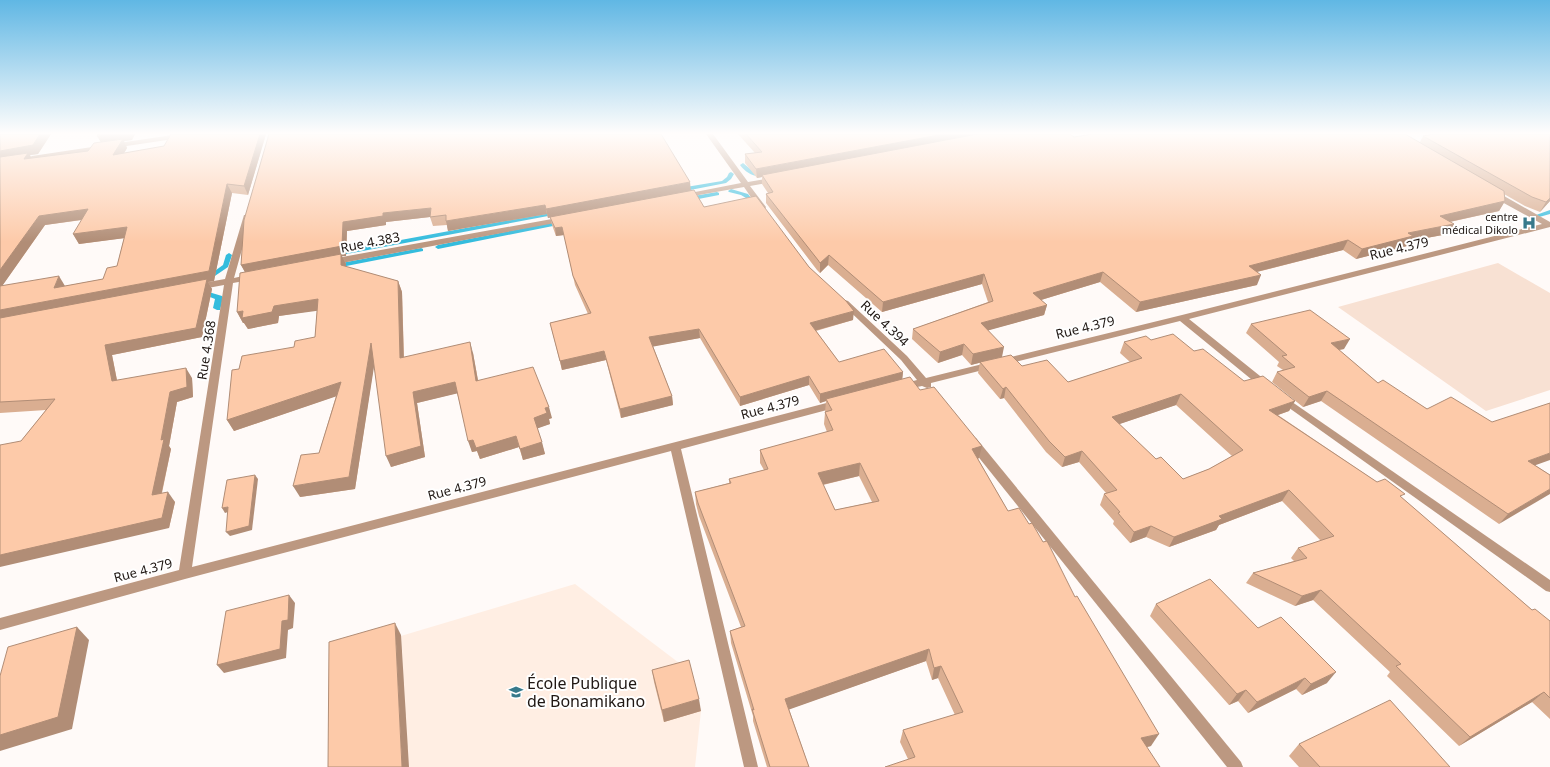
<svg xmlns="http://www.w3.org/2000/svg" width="1550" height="767" font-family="'Noto Sans',sans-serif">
  <rect width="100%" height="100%" fill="#fffaf8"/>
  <polygon fill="#ffeee3" points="575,584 691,672 701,711 695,767 337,767 337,655"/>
  <polygon fill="#f8e1d3" points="1498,263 1550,293 1550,390 1486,411 1338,307"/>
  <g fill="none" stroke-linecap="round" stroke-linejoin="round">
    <g fill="#34bcdd" fill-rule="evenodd">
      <path d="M743,163l11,9h10l3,2c-10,6 -21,-1 -27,-9z"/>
      <polygon points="731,172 734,174 731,179 726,183 680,192 677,190 680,188 722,181 727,177 729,173"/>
      <polygon points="731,189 748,194 755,203 752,205 750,204 746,198 741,195 729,192 728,191"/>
      <polygon points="717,192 719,193 719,195 688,201 685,199 688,197"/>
      <polygon points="1550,210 1550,214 1539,217 1536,215"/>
      <polygon points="546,213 549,215 548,216 336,256 333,254 336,252"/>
      <polygon points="561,221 563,222 563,224 438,249 435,247 438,245"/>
      <polygon points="421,248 423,249 423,251 336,268 333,266 336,264"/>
      <polygon points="229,253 232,255 228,267 209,280 205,280 204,279 205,278 223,265 226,255"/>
      <polygon points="202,290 222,296 223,298 220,310 217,310 213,308 215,299 200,293 198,292"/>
    </g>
    <g fill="#bc9881" fill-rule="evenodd">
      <polygon points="179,134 197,134 194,136 32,160 28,158 32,156"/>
      <polygon points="706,134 713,134 748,182 778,177 778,181 750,186 766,207 765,209 759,209 744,187 682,198 681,196 685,194 741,183"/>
      <polygon points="1491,192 1497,192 1550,222 1550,227 1189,319 1270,384 1271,386 1270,388 1262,388 1180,321 931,383 931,387 927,388 922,386 903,390 899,389 898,387 899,385 917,380 901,360 841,303 845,300 848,301 907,356 926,378 1182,315 1542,224 1491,196"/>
      <polygon points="244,215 250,215 251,217 234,278 252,274 256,277 255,279 233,283 192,567 838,400 842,402 843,404 842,406 681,449 758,767 744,767 671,451 185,579 0,630 0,618 179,570 224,285 197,290 193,287 197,284 225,279"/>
      <polygon points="563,217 567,219 566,221 331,265 327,262 331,259"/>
      <polygon points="1282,395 1550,580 1550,592 1546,591 1278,400 1277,398 1278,396"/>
      <polygon points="972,437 976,438 1241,762 1243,767 1227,767 968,444 967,441 968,438"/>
    </g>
  </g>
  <g fill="#daae91" fill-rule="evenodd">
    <path d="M0,134h51l-13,20 -8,1 1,3 57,-7 13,-9 -3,-8h37l-3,6 -8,1 3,7 -3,5 142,-19 -18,61 -16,-2 -18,88 -6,1 4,7 -10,48 -90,18 5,25 75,-2 1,19 -16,5 -8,44 2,3 -9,44 13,9 -6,26 -148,-87 25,-31 -46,3zM82,220l-9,14 6,10 45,-6 -7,28 -14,13 -38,7h-63l43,-61z"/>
    <path d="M269,134l421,56 14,17 105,60 44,53 -37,11 23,31 64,10 -1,8 18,10 59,68 -1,1 30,52 143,235 -4,1 -239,12 -8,-17 3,-12 52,-15 -17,-37 -6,2 -6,-19 -137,48 20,58h-42l-14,-46v-5l-22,-73 -1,-12 11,-4 -42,-111 -3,-12 -1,-12 34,-9v-4l35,-9 -4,-7v-13l67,-18 -3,-8 2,-23 -6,2 -11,-18 -69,21 -40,-68 -47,8 19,50 1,9 -52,13 -15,-58 -44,10 -12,-47 38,-9 -13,-29 -11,-50 -8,1 -4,-11 -2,-8 -2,1 -1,-4 -99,17 -1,-6 -14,1 -3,-9 -44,5v3l-39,6 -1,25h-4l4,8v3l52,14 4,11 2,65 69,-4 5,27 74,38 -3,1 1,5 -13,4 8,26 -22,6 -4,-13 -39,12 -3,-8 -5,1 -15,-59 -40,10 8,54 -34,10 -17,-103 -19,125 -55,8 19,-44 17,-57 -102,35 -7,-11 12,-51 55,-22 21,-10 2,-27 -38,6 -1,7 -30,6 -4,-6h-1l-6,-11 8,-40 -4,-7zM859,476l13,26 -37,8 -12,-25z"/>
    <path d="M738,134h314l22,3 346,5 3,-6 127,-2v67l-10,11 -15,-6 -21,-12 1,7 -6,10 -49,11 4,2 -6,10 -38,7 -3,5 -51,13 -13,-9 -86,22v13l-121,27 -36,-30 -59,18 6,5 -3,10 -56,15 14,27 20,9 46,16 62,-20 -10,-9 4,-11 27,-2 43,11 50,30 51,20 -6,10 -11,4 99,67 25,16 130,112 18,11v98l-18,-17 -73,44 -72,-70 3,-4 -77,-72 -18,6 -49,-23 7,-10 41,-12 -3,-3 7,-10 23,-7 -39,-40 -63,24 -3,5 -47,17 -23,-10 -16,6 -17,-19 1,-3 -14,-16 4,-11 2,-1 -27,-31 -17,5 -16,-15 -42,-54 -4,1 -22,-26 2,-11 10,-2 -19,5 -9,-10 -24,8 -26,-24 1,-10 75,-27 -6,-18 -100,28 -54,-47 -8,8 -3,-3 -51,-67v-9l2,-1 -6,-9v-7l-5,1 -12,-15v-9l10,-1zM1176,405l56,51 -23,13 -26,10 -27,-20 -37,-35z"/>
    <polygon points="1251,324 1344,349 1339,350 1378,383 1535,465 1550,475 1499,524 1321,401 1303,407 1272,382 1277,372 1283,370 1277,366 1279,362 1246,333"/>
    <polygon points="1156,604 1258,628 1327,683 1302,695 1296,689 1248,713 1238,701 1229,705 1150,616"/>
    <polygon points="652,670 701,711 664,722 654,682"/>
    <polygon points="1299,744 1450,767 1299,767 1289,756"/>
  </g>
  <g fill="#b18d76">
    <polygon points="40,134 51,134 38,154 30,155 33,162 0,161 0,151"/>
    <polygon points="113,134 135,134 132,140 124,141 127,148 118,164 113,155 102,144 97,136"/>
    <polygon points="260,134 266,134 248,195 244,186"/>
    <polygon points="944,134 990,134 762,175 762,177 757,178 756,169"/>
    <polygon points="690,182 691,191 548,218 546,209"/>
    <polygon points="227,184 232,193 214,281 208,282 212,289 202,337 112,355 119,391 0,321 0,310 209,271"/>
    <polygon points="1550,198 1550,201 1540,212 1546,202"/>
    <polygon points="1505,201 1499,211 1435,225 1440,216"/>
    <polygon points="545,205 547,214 448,231 446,221"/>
    <polygon points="431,208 430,217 386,222 386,225 347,231 346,256 342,256 346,264 345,276 246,274 241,265 343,222 383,213"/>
    <polygon points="88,209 94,218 45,225 0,289 0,270 39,216"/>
    <polygon points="1454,224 1448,234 1410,241 1407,246 1356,259 1362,249 1408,233"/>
    <polygon points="127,227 133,237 79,244 73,234"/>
    <polygon points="562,227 564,235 556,236 555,228"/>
    <polygon points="1348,240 1343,250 1244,275 1249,266"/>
    <polygon points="829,255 828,265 820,273 820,263"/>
    <polygon points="1103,272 1100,282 1031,303 1033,293"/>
    <polygon points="984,274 982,284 882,312 883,302"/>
    <polygon points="1261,275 1257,285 1136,312 1140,302"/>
    <polygon points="59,276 65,286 61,298 54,288"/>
    <polygon points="398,281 402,292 404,369 400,358"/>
    <polygon points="318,299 323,310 279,316 278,323 248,329 244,323 243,323 237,312 274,306"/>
    <polygon points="1047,305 1044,315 979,333 981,323"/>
    <polygon points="854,311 853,320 810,332 810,323"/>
    <polygon points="699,329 700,338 651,347 649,337"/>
    <polygon points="1350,339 1344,349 1325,352 1331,343"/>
    <polygon points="470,342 473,353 480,392 476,381"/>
    <polygon points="371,343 376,354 355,489 300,497 293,486 349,477"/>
    <polygon points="964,344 962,355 938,363 940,352"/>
    <polygon points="1004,347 1002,357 971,365 973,354"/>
    <polygon points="604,351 606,360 562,370 560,361"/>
    <polygon points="186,368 192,378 193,397 177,402 169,446 171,449 159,505 152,495 161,440 170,392"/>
    <polygon points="903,372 902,381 826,399 826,401 820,403 820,394"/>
    <polygon points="809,376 809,385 740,406 740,397"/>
    <polygon points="341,382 346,393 234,431 227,420"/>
    <polygon points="455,382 459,393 417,403 425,457 391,467 386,456 413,392"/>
    <polygon points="1006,387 1004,398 1000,399 1003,389"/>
    <polygon points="1327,391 1321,401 1303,407 1309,397"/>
    <polygon points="1181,394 1176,405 1108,428 1112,417"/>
    <polygon points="672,396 673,405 621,418 620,409"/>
    <polygon points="1295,401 1289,411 1264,420 1269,410"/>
    <polygon points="549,407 552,418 549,419 550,424 536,429 534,418 545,408"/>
    <polygon points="516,436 519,447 480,459 477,451 472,452 468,441 473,440"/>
    <polygon points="542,442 545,454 523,460 520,449"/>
    <polygon points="982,446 979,458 969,462 972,449"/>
    <polygon points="1082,451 1079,462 1062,467 1065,457"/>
    <polygon points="1550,453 1550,460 1519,471 1528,461"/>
    <polygon points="860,463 859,476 817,486 818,473"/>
    <polygon points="255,475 258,479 252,530 230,536 226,532"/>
    <polygon points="1550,489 1550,494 1499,524 1508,514"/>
    <polygon points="1289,490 1282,501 1219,525 1216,530 1169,547 1174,537 1219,516"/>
    <polygon points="168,492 175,502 169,528 0,567 0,555"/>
    <polygon points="228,507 231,511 225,513 222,508"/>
    <polygon points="1151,526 1146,537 1130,543 1134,532"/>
    <polygon points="1321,590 1313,600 1295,606 1302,596"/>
    <polygon points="289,595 295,603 293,628 288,630 286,658 224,673 217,665"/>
    <polygon points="395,623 401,635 409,767 402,767"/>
    <polygon points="77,627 89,640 72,729 0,751 0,735"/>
    <polygon points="929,649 926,661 785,711 785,699"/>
    <polygon points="941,666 938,678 932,680 934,668"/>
    <polygon points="1336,672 1327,683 1302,695 1311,684"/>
    <polygon points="1305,678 1296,689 1248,713 1257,702"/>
    <polygon points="1246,690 1238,701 1229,705 1237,694"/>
    <polygon points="1544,692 1532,702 1459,746 1470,737"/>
    <polygon points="699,699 701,711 664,722 662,710"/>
    <polygon points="1159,734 1151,746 1134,750 1141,738"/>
  </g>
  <g fill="#fdcaa9" stroke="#b18d76" fill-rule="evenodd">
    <polygon points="0,134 40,134 33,145 0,151"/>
    <polygon points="98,134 113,134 97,136"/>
    <polygon points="171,134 260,134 244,186 227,184 209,271 0,310 0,286 59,276 54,288 103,279 107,268 117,266 127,227 73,234 88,209 39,216 0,270 0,157 28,153 24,159 88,151 94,143 123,139 113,155 164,146"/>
    <polygon points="269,134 661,134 690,182 546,209 545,205 446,221 446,215 430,217 431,208 383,213 383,216 343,222 342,246 241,265 244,220"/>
    <polygon points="746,134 944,134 756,169 745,154 762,152"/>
    <polygon points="977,134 1070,134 1074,137 1093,134 1405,134 1504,191 1505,201 1440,216 1454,224 1408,233 1413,236 1362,249 1348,240 1249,266 1261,275 1140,302 1103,272 1033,293 1047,305 981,323 1004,347 973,354 964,344 940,352 913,329 993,301 984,274 883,302 829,255 820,263 818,260 766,194 773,192 762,175"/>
    <polygon points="1434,134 1550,134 1550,198 1546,202 1532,197 1423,136"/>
    <polygon points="694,190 704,207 756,196 809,267 846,301 854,311 810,323 839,362 884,349 903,372 820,394 809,376 740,397 699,329 649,337 672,396 620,409 604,351 560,361 550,323 591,313 573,276 562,227 555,228 550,217"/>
    <polygon points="341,254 341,265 398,281 400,358 470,342 476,381 533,367 549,407 545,408 547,413 534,418 542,442 520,449 516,436 476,448 473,440 468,441 455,382 413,392 421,446 386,456 371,343 349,477 293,486 301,455 319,453 341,382 227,420 232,370 239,369 242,356 294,347 295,341 315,337 318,299 274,306 272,312 242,318 243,311 237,312 240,273"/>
    <polygon points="207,279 196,328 105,345 112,381 186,368 187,387 170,392 161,440 164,439 152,495 168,492 162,518 0,555 0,445 21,441 55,399 0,402 0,318"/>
    <polygon points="1310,310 1350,339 1331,343 1378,383 1383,380 1427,409 1451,397 1492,422 1550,403 1550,453 1528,461 1550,475 1550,489 1508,514 1327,391 1309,397 1277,372 1295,367 1282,356 1287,355 1251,324"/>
    <path d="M1173,334l21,17 9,-2 41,32 19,-5 32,25 -26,9 108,72 8,-3 20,15 -5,2 132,114 3,-1 15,12v77l-6,-6 -74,45 -74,-71 5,-2 -80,-74 -19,6 -49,-23 54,-15 -9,-10 36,-12 -45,-46 -70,26 3,3 -48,18 -23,-11 -17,6 -16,-19 2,-1 -16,-18 13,-4 -35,-39 -17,6 -16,-16 -43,-54 -3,2 -23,-27 31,-7 11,11 25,-6 21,22 74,-24 -18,-16 22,-6 5,4zM1181,394l62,56 -34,19 -26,10 -22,-22 -5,2 -44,-42z"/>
    <path d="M910,377l10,13 14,-3 48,59 -10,3 36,62 11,-3 10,16 3,-1 11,19 4,-1 28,56 2,-1 82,138 -18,4 19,29h-275l30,-10 -12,-27 60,-18 -22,-46 -7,2 -5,-19 -144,50 24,68h-39l-18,-58 2,1 -24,-79 15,-5 -47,-123 -3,-11 36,-9 -2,-4 39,-10 -8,-19 73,-20 -8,-18 7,-2 -6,-11zM860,463l19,38 -44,9 -17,-37z"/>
    <polygon points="255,475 249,526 226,532 228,507 222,508 227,480"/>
    <polygon points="1210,579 1258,628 1281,617 1336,672 1311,684 1305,678 1257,702 1246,690 1237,694 1156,604"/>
    <polygon points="289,595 288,620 282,621 280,649 217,665 226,611"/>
    <polygon points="395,623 402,767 328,767 329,642"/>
    <polygon points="77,627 58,717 0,735 0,676 8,647"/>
    <polygon points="689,660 699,699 662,710 652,670"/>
    <polygon points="1390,700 1450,767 1320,767 1299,744"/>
  </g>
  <linearGradient id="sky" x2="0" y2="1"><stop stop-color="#60b7e4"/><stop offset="0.55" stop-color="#fffdfc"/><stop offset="1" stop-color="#fffdfc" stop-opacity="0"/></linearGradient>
  <rect width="1550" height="242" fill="url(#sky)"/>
  <defs>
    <symbol id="hospital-bare" viewBox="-9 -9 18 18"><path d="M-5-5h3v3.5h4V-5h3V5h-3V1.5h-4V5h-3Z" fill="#37798b" stroke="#fff" stroke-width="2.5" paint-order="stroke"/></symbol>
    <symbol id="school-bare" viewBox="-9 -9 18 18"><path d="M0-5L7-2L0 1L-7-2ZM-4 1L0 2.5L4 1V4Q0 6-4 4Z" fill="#37798b" stroke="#fff" stroke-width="2.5" paint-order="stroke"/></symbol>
  </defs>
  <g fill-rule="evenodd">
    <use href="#hospital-bare" x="1519" y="213" width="20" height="20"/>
    <use href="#school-bare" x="506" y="682" width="20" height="20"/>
  </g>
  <g text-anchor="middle" stroke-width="4" stroke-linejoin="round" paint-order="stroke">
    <g font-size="11" fill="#1f1713" stroke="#fff" text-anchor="end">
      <text x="1518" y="221">centre<tspan x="1518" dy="13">médical Dikolo</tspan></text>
    </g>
    <g font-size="13" fill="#1f1713" stroke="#fff">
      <text transform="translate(370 242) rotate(-11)" y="5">Rue 4.383</text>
      <text transform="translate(1399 248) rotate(-14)" y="5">Rue 4.379</text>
      <text transform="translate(885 323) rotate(43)" y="5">Rue 4.394</text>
      <text transform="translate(1085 327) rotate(-14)" y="5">Rue 4.379</text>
      <text transform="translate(206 350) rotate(-81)" y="5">Rue 4.368</text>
      <text transform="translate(770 407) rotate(-15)" y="5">Rue 4.379</text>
      <text transform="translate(457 488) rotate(-15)" y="5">Rue 4.379</text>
      <text transform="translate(143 570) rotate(-15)" y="5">Rue 4.379</text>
    </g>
    <g font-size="16" fill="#1f1713" stroke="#fff" text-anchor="start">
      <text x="527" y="689">École Publique<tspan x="527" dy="18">de Bonamikano</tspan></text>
    </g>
  </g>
</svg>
